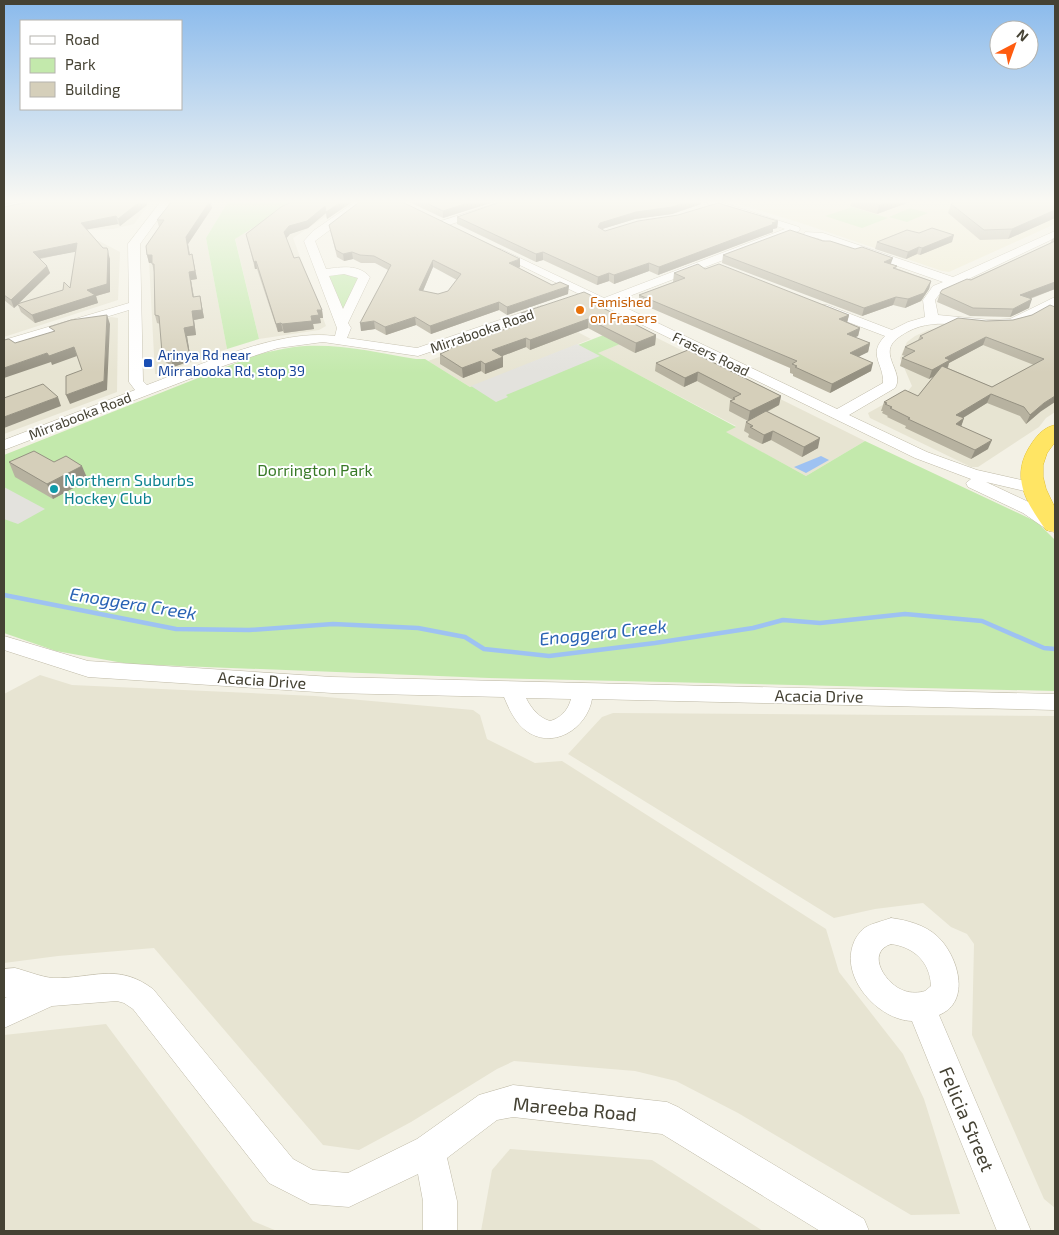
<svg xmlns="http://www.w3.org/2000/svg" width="1059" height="1235" font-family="'Exo 2',sans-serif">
  <rect width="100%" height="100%" fill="#f3f1e5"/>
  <g fill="#e7e4d2">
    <polygon points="72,200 152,200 134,224 113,229 86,230 78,237 99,241 120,252 118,300 4,337 4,215"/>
    <polygon points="180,200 229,200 206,238 227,349 160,374 155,374 148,242"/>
    <polygon points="297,200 351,200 293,238 326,326 319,330 259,339 235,238"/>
    <polygon points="1055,316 1055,412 1046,418 1039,427 978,467 971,467 870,418 868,413 908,391 912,386 900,358 907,342 915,336 928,330 938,328"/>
    <polygon points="111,317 118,318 117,392 4,434 4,352"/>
    <polygon points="549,317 591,339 470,387 428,361"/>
    <polygon points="647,333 865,441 806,476 725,432 736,426 597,353"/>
    <polygon points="40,675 72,685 315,696 473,710 480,715 487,739 535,763 562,761 826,929 839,972 903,1054 924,1099 960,1214 911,1215 738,1113 676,1081 635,1071 514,1061 497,1069 411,1122 359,1150 323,1145 154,948 58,956 4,963 4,694"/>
    <polygon points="613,713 1055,716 1055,1208 1044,1199 972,1035 974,944 967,934 951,927 923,903 875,909 834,918 568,754 602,717"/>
    <polygon points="106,1024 253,1221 277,1231 4,1231 4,1035"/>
    <polygon points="510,1149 652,1160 763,1231 481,1231 492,1170"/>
  </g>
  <polygon fill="#ede9ce" points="726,200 1013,200 1055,212 1055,224 949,272 942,271 807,225"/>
  <g fill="#c3e9ac">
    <polygon points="229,200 297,200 235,239 259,339 227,349 206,238"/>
    <polygon points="852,207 888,218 862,228 825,216"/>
    <polygon points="910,208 928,213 907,222 889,217"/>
    <polygon points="347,273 358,278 343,310 329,276"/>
    <path d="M629,325l18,8 -49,20 138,74 -10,5 80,44 59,-35 172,81 18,18v151l-566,-13 -360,-14 -73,-13 -52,-18v-178l5,-2 247,-98c16,-4 33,-8 49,-9 37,-2 75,7 111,13h9l45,28z"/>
  </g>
  <g fill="#e3e2dd">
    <polygon points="577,344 600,356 506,395 508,397 496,402 471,386"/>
    <polygon points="4,487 45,509 18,524 4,519"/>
  </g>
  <polygon fill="#9ec2f2" points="821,456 829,460 806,473 794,467"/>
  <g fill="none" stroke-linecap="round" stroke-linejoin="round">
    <polyline stroke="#9ec2f2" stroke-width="4.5" points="4,595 176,629 249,630 333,624 418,628 465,637 484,649 549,656 655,643 753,628 783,620 820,623 905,614 982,621 1044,648 1055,649"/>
    <defs>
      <g id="minor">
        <path d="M162,200h10l-32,44 3,137 4,4c52,-19 132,-57 188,-49l2,-8 -33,-87 9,-10 45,-31h12l-55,41 11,28c15,-2 33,-5 44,8l-22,46 3,5 -4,10 70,10 124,-42h8l2,3 -2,3 -131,44 -95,-14 -45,6 -52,17 -222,85v-10l131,-50 -6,-8v-72l-125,38v-8l125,-37 -1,-59zM344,274l14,4 -15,31 -14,-33z"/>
        <polygon points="507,200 522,200 446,226 438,226 437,224 438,222"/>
        <path d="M699,200h15l85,27 1,2 -1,2 -185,71 223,107 46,-26c1,-20 -16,-28 2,-47l-66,-25 -2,-3 2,-3h8l65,25 16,-8 17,-5 -2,-17 10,-14 10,-4 -126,-44 -12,-2 -1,-2 1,-2 18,1 130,44 102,-46v7l-114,54 -6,8 3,15 53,5 19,-1 45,-22v9c-14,9 -28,19 -45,21 -36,5 -70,-13 -103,5 -5,3 -12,7 -15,12 -9,14 12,30 3,44l-46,27 78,37 50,18 62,14 2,4 -2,4 -6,1 -47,-11 49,23 20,14v13l-6,-1 -26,-18 -55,-26 -2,-4 5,-4 -56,-21 -424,-207 2,-2h8l103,49 181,-69z"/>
        <path d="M4,636l84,25 244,16 723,17v16l-463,-11c-5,30 -40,52 -67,31 -10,-8 -16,-21 -21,-33l-172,-4 -244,-16 -84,-27zM526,698l45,1c-3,11 -10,19 -21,22 -11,-3 -19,-13 -24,-23z"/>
        <path d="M891,918c16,2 34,7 46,18 21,19 35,66 2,79l92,216h-34l-85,-210c-34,-1 -73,-44 -58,-79 2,-5 7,-12 12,-15 7,-4 17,-6 25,-9zM891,944c23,3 39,18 40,42l-6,5c-6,2 -14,2 -20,0 -18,-5 -41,-38 -14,-47z"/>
        <path d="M15,968c12,3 26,9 38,10 39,1 64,-16 100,11l140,170 20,11 35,3 69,-34 62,-44 34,-10 154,17 11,5 186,112 5,12h-49l-158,-97 -149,-17 -16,3 -50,38 10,43v30h-34v-30l-5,-27 -69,33 -39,-3 -41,-21 -136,-174 -9,-6 -7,-2 -65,5 -48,22v-30l3,-1h-3v-28z"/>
      </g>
      <path id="highway" d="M1055,425v17l-8,11 -4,12v12l3,12 9,19v24l-9,-2c-20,-28 -37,-54 -14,-87 6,-9 13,-16 23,-18z"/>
    </defs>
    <use href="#minor" stroke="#bfbaa7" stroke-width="1"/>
    <use href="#highway" stroke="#e2bf2f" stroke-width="1"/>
    <use href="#minor" fill="#fff" fill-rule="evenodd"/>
    <use href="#highway" fill="#ffe564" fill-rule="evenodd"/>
  </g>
  <g fill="#b7b2a0" fill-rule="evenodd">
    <polygon points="295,200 355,200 327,219 326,213 308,228 290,234 286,238 294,258 322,310 323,318 320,318 321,323 313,324 314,329 284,333 283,331 278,332 257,269 255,269 246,234"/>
    <polygon points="405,200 500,200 443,218"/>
    <polygon points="852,200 915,200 877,214 850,206"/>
    <polygon points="1055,200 1055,218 1008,239 980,240 948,213 951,204"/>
    <polygon points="211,204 212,208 188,244 190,255 192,254 197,279 191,280 194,297 200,296 204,318 194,320 196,335 187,336 191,361 173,367 164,361 162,353 160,324 157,323 155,315 154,272 152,263 149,263 147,255 159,227 157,220"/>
    <polygon points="701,204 672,214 635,219 602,229 605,231 778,221 777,228 773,229 773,232 658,275 649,271 614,284 609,281 597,285 543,260 536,262 457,224 457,217"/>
    <path d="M147,205l-27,21 -2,-2 -31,5 23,30v33l-14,4 2,7 -63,20 -14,-11 -3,-7 -4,3 -10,-8v-93zM76,251l-6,37 -52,16 32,-31 -3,-7 -7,-7z"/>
    <path d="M329,225l191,42 -1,1 49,26 -61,21 -8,-5 -68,24 -15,-9 -30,10 -11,-6 -14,2 27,-61 -13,-7h-14l-8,-4 -9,2 -7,-4zM433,267l24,13 -9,11 -10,3 -15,-3z"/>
    <polygon points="919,233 952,242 920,255 917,254 906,259 875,249 877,242"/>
    <polygon points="1055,237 1055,289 1030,299 1029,308 1010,317 970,316 937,302 940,293 1050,244 1052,239"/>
    <polygon points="823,241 897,266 896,268 931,281 929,289 921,301 905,308 893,305 862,316 722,263 723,255"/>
    <polygon points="705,269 849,315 847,322 860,328 858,336 855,337 870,343 868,352 859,356 871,371 830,393 793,376 793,374 790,373 790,368 639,303 639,295 674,282 673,282 674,273"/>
    <path d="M1055,307l-15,105 -14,12 -6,-8 -33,-13 -24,15h1l-3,8 27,23 -17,10 -66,-31 1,-2 -19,-9 1,-1 -6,-3 1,-2h-2l3,-9 34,-6 16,-20 -5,3 -29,-13 2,-8 3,-2 -3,-1 3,-8 13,-7 2,-4 66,-15 27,-1 19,-5zM983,345l51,20 -42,22 -44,-19 1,-5z"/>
    <polygon points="607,310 656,335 655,345 635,353 588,328 530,350 526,347 502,356 503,357 503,367 485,374 481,371 463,378 440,364 440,354 448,350 448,349 522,323 521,323 521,313"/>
    <polygon points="688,350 781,396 779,405 767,412 818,448 802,457 771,440 762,444 748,437 749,434 744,431 746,422 748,421 729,411 730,401 733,400 697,381 684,387 655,371 656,363"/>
    <polygon points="9,462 54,462 88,480 53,499 15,477"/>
  </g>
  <g fill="#959182">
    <polygon points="4,200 28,200 4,205"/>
    <polygon points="142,200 146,200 147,205 120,226 118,219"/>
    <polygon points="207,200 213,200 211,204 212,208 188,244 191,263 186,237"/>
    <polygon points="344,200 355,200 327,219 326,212"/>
    <polygon points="477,200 500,200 443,218 443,211"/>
    <polygon points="693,200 701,200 701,204 672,214 635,219 599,230 598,227 600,223 636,212"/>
    <polygon points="893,200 915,200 877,214 879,205"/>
    <polygon points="325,206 326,213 308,228 290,234 285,240 284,232 289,226"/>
    <polygon points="1055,210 1055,218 1008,239 1012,229"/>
    <polygon points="116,216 118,224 84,230 81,223"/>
    <polygon points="778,221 777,228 773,229 773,232 658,275 659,267"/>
    <polygon points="954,235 952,242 920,255 922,248"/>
    <polygon points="77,243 80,251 36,259 33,252"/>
    <polygon points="919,247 917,254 906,259 908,252"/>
    <polygon points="107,248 110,259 110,292 96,296 98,303 35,323 32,315 87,290"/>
    <polygon points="352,252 353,259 344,261 343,254"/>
    <polygon points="543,252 543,260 536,262 536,254"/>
    <polygon points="192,254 197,279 191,280 195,305 189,272"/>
    <polygon points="147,255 152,255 154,263 149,263"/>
    <polygon points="893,258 890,266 884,262"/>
    <polygon points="520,259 520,267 510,271 509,263"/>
    <polygon points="433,260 433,267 420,298 419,290"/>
    <polygon points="256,261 257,269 255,269 254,262"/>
    <polygon points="649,263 649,271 614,284 614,275"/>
    <polygon points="47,266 50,273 14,308 11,300"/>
    <polygon points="609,273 609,281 597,285 598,277"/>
    <polygon points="931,281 929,289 921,301 905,308 908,299"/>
    <polygon points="1055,282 1055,289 1017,303 1020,295"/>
    <polygon points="569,286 568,294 507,315 507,307"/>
    <polygon points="200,296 204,318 194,320 196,335 187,336 191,361 173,367 171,359 192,311"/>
    <polygon points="896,297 893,305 862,316 864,308"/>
    <polygon points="1032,299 1029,308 1010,317 1013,309"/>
    <polygon points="499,302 499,310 431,334 430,326"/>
    <polygon points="607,303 606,312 599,306"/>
    <polygon points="317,310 322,310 323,318 320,318 321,323 313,324 314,329 284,333 282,324"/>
    <polygon points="107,315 110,324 107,390 70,404 66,395 104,381"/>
    <polygon points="849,315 847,323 839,319"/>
    <polygon points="415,317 416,325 386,335 385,327"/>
    <polygon points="588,319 588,328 530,350 530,340"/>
    <polygon points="374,321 375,329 361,331 360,323"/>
    <polygon points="281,323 283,331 278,332 276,324"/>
    <polygon points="860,328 858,336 845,342 847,334"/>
    <polygon points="656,335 655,345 635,353 636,343"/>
    <polygon points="986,337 983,345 949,363 947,369 929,379 932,370 945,358"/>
    <polygon points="526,338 526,347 492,360 492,350"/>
    <polygon points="870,343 868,352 848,362 850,353"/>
    <polygon points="74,347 77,356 52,365 51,362 4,378 4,368 47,353"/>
    <polygon points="503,357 503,367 485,374 485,364"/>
    <polygon points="481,361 481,371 463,378 462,368"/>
    <polygon points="873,363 871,371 830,393 832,384"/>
    <polygon points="698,372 697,381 684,387 685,378"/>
    <polygon points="991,394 987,403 953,424 956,415"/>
    <polygon points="781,396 779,405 748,421 750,411"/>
    <polygon points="1055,396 1055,402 1040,412 1026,424 1030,415 1044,403"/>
    <polygon points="58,397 61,406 4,428 4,417"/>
    <polygon points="964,418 961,427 956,424"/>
    <polygon points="773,431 771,440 762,444 764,435"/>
    <polygon points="820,438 818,448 802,457 804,447"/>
    <polygon points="992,440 988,449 971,459 975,450"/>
    <polygon points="82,466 88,480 53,499 47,484"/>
  </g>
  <g fill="#d5cfba" stroke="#959182" fill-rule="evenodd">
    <polygon points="38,200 142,200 118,219 116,216 81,223 103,248 107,248 108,251 107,284 87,290 95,295 32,315 17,304 63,290 64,282 70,288 77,243 33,252 47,266 11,300 4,295 4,207"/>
    <polygon points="173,200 207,200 206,201 210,201 186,237 189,255 192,254 195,271 189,272 193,297 200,296 202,310 192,311 194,326 184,328 189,352 171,359 162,353 159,316 155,315 154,264 152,264 152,255 147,255 146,246 164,220 157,220"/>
    <polygon points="295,200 344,200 326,212 325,206 307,221 289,226 284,232 294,258 299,257 322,310 317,310 319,315 311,316 312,321 282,324 281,323 276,324 256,261 254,262 246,234 281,207"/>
    <path d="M362,200h36l122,59 -11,4 43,22 8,-3 9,4 -62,21 -8,-5 -69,24 -15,-9 -30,10 -11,-6 -14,2 31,-58 -17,-9 -14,-1 -8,-3 -9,2 -7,-4 -7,-25zM433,260l28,14 -13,17 -10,3 -19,-4z"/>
    <polygon points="420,200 477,200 443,211"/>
    <polygon points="506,200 693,200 672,207 636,212 600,223 598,227 605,231 638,221 678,215 718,203 778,221 772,223 774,224 659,267 649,263 614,275 609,273 598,277 543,252 536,254 457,217"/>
    <polygon points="863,200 893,200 879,205"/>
    <polygon points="960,200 1055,200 1055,210 1012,229 984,230 951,204"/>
    <polygon points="932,228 954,235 922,248 919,247 908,252 877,242 907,230 919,233"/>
    <polygon points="790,230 823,241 830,241 855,249 862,247 893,258 884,262 897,266 893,268 931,281 924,293 908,299 896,297 864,308 723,255"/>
    <polygon points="1055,241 1055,282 1020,295 1032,299 1013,309 973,308 940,293 942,290 967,279 971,280"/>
    <polygon points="698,264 705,269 719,264 849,315 839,319 860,328 847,334 870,343 850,353 873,363 832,384 795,367 797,366 792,364 797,361 639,295 685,278 674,273"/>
    <polygon points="584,292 607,303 599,306 656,335 636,343 588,319 530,340 526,338 492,350 503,357 485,364 481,361 462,368 440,354 449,350 448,349 532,320 521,313"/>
    <polygon points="1050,305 1055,307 1055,396 1044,403 1030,415 1024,407 991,394 956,415 964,418 956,424 992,440 975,450 908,419 910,418 890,408 892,407 885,404 887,403 884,402 905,390 918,396 942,366 992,387 1044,359 986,337 945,358 950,360 932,370 902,358 915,351 905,347 923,338 920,336 958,318 986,321 1013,320 1032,315"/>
    <polygon points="107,315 104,381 66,395 66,376 82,370 74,347 49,356 47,353 4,368 4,340 9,339 15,343 55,331 49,327 71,320"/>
    <polygon points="688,350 781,396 750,411 730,401 735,399 733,398 741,394 698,372 685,378 656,363"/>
    <polygon points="43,384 58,397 4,417 4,398"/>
    <polygon points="766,411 820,438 804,447 773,431 764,435 750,427 753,426 746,422"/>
    <polygon points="34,451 54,462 66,456 82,466 47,484 9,462"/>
  </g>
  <linearGradient id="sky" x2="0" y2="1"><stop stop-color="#8abaec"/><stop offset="0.54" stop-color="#faf9f3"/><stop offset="1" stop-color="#faf9f3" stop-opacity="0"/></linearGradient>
  <rect width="1059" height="373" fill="url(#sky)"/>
  <circle fill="#e8710a" stroke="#fff" stroke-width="2" cx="580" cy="310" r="5"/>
  <rect fill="#1a4fb4" stroke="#fff" stroke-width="2" x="143" y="358" width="10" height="10" rx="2.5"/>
  <circle fill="#0f9aa8" stroke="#fff" stroke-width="2" cx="54" cy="489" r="5"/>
  <g text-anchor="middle" stroke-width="4" stroke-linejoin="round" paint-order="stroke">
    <g font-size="14" fill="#c56008" stroke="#fff" text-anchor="start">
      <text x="590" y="307">Famished<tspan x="590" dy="16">on Frasers</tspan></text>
    </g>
    <g font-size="14" fill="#454234" stroke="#fff">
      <text transform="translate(482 331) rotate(-19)" y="5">Mirrabooka Road</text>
      <text transform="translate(711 354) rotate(26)" y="5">Frasers Road</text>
      <text transform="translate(80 416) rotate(-21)" y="5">Mirrabooka Road</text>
    </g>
    <g font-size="14" fill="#164399" stroke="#fff" text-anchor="start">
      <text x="158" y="360">Arinya Rd near<tspan x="158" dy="16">Mirrabooka Rd, stop 39</tspan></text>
    </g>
    <g font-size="16" fill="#377926" stroke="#fff">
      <text x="315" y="476">Dorrington Park</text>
    </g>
    <g font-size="16" fill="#0d838f" stroke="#fff" text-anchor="start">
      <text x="64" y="486">Northern Suburbs<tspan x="64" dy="18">Hockey Club</tspan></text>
    </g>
    <g font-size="16" fill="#454234" stroke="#fff">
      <text transform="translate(262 680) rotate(4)" y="6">Acacia Drive</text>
      <text transform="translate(819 696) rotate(1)" y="6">Acacia Drive</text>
    </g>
    <g font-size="18" font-style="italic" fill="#2a63b4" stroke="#fff">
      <text transform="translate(133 604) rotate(9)" y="6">Enoggera Creek</text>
      <text transform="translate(603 633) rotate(-6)" y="6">Enoggera Creek</text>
    </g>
    <g font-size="19" fill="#454234" stroke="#fff">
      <text transform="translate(575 1109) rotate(5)" y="7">Mareeba Road</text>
      <text transform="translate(967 1119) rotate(67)" y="7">Felicia Street</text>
    </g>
  </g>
  <rect width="1059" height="1235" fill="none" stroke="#454234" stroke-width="10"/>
  <rect x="20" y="20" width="162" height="90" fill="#ffffff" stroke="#b5b3ae"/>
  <rect x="30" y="36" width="25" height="8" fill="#ffffff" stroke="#b5b3ae"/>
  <text x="65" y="45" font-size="15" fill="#454234">Road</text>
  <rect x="30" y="58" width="25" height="15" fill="#c3e9ac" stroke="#b5b3ae"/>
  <text x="65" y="70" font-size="15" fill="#454234">Park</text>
  <rect x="30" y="82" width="25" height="15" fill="#d5cfba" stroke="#b5b3ae"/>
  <text x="65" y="95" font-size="15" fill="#454234">Building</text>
  <g transform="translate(1014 45) rotate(41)"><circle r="24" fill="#ffffff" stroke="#b5b3ae"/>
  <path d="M0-4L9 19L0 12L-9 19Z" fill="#ff5c10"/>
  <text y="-8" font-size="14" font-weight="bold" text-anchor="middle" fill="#454234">N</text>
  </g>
</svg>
